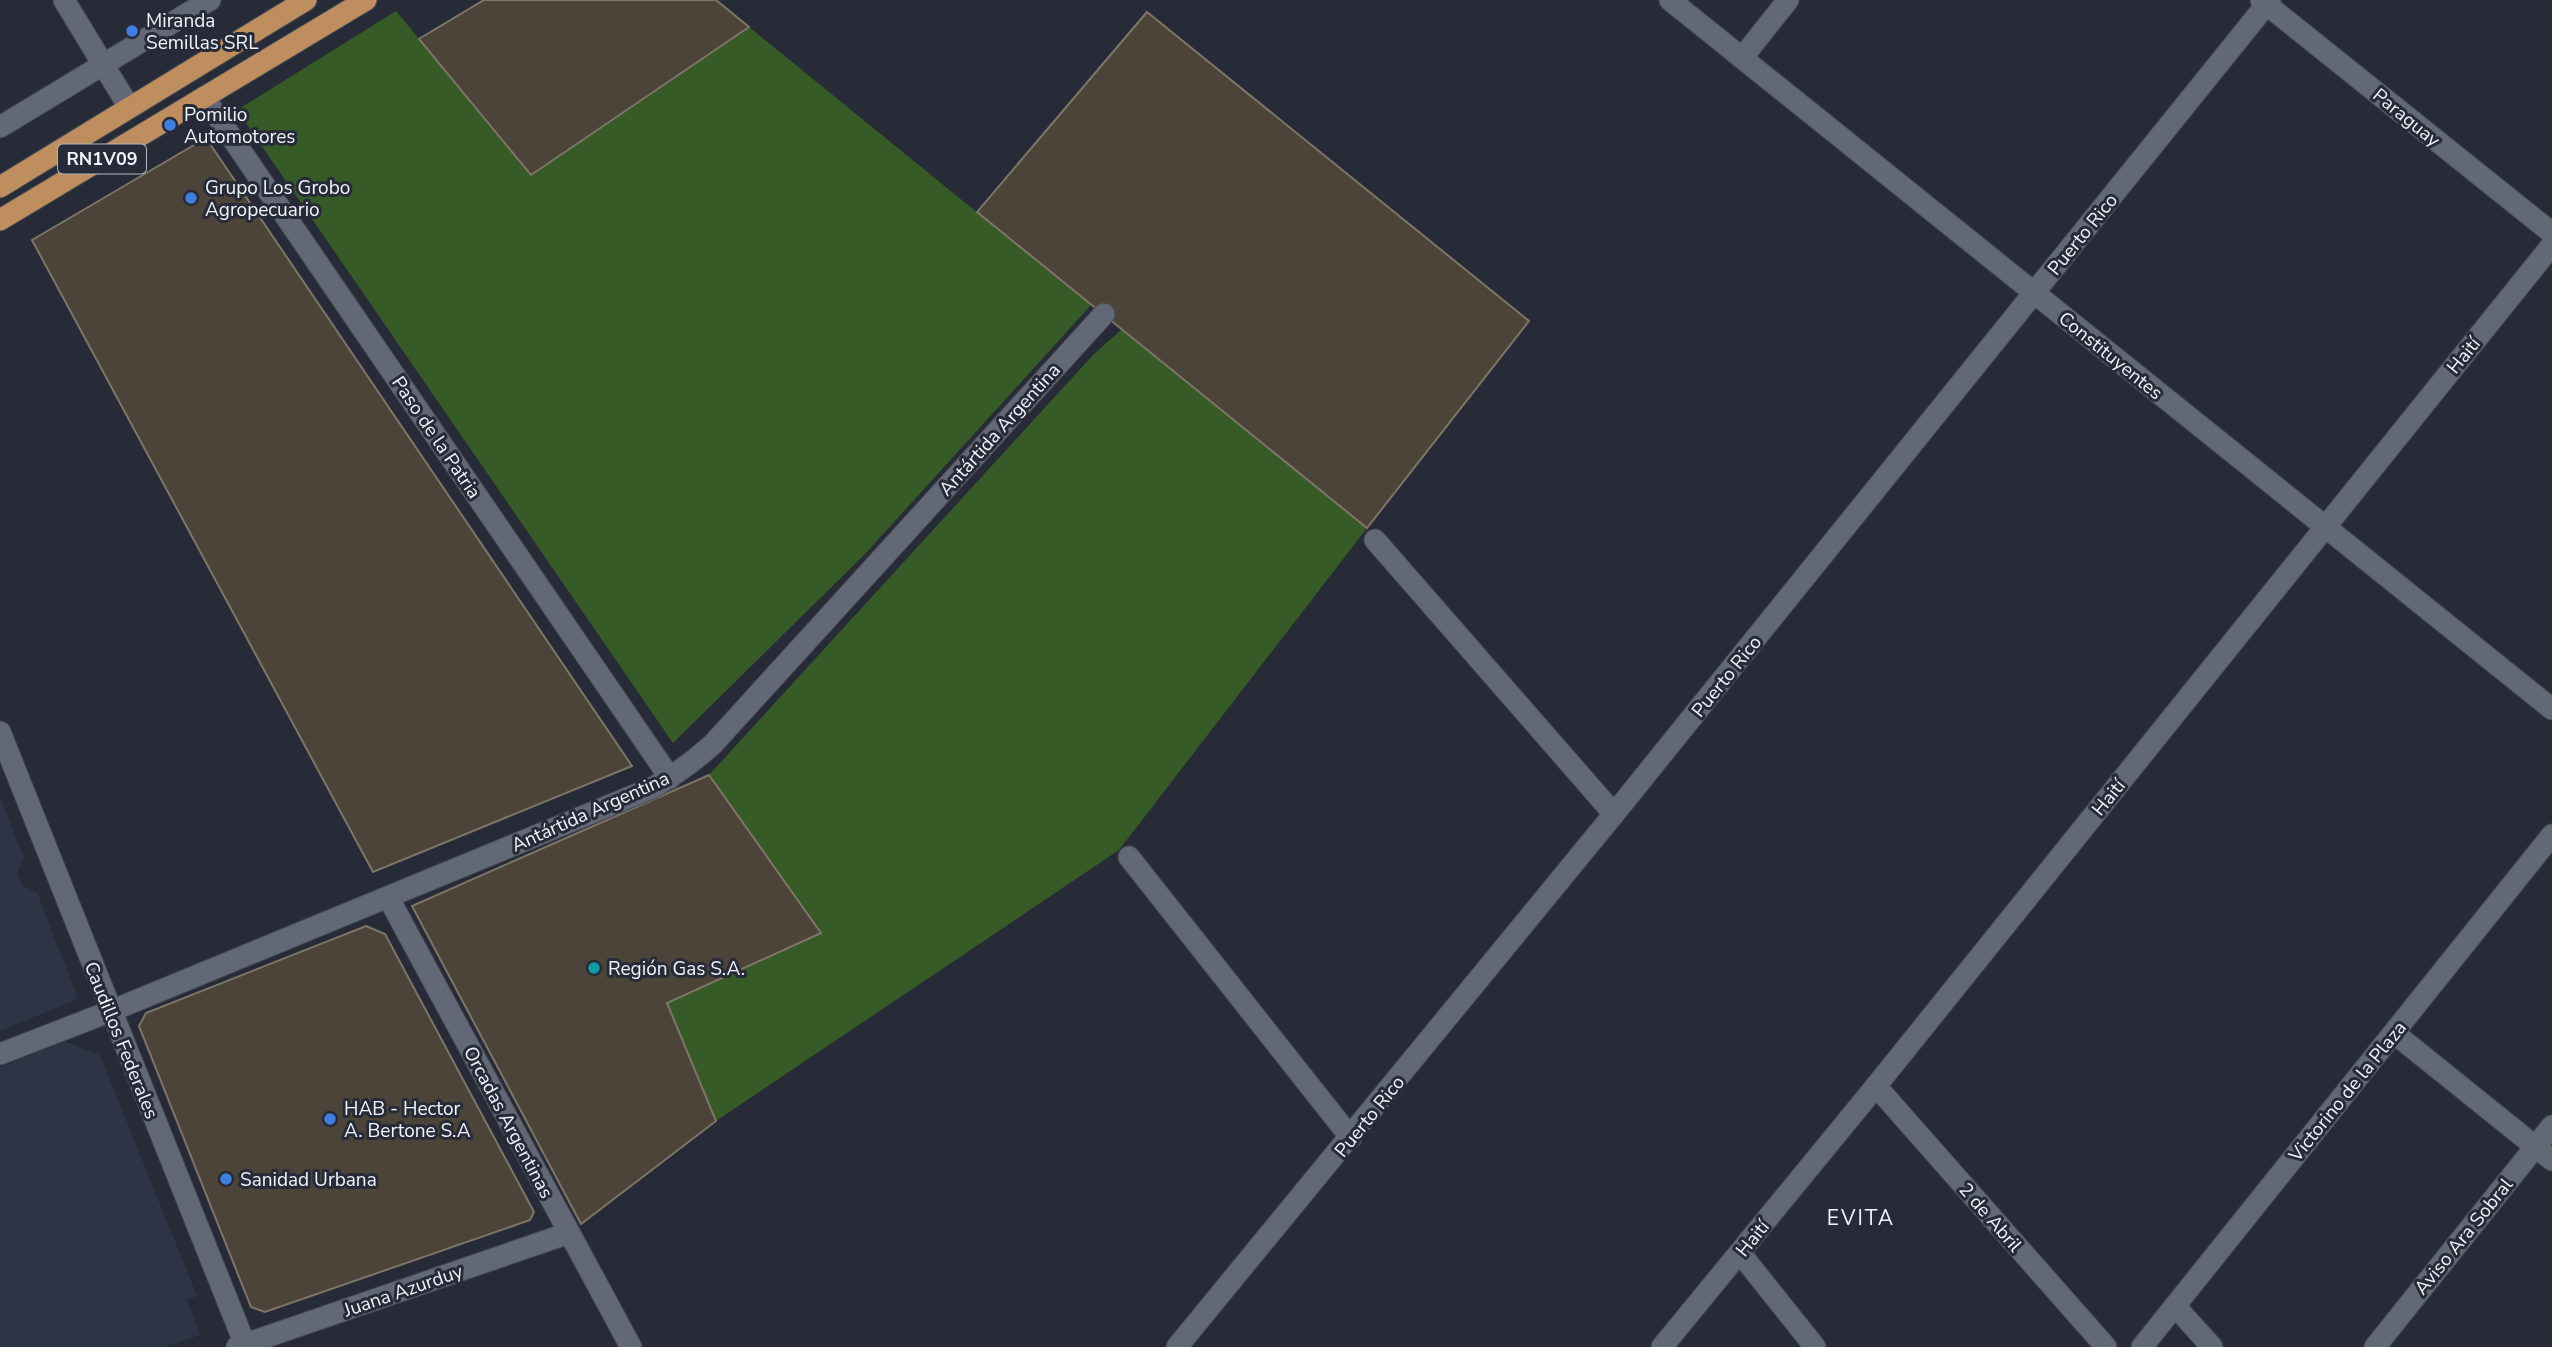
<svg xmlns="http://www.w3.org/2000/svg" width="2552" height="1347" font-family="'Nunito Sans',sans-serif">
  <rect width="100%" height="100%" fill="#272b37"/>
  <g fill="#2e3445">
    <polygon points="0,796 24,858 17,872 22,886 37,892 78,999 0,1031"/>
    <polygon points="65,1041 100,1055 197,1296 187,1300 200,1335 165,1347 0,1347 0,1067"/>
  </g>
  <g fill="#365b26">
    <polygon points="396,11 531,174 749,27 1091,305 865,554 673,743 237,110"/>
    <polygon points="1122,329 1367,528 1119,850 716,1121 667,1003 821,933 709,775 1093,355"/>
  </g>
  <g fill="#4d4439" stroke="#7e7568" stroke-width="2">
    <polygon points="484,0 716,0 749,27 531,175 419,39"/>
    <polygon points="1147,12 1529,321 1367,528 977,212"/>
    <polygon points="206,138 632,766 373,872 32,240"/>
    <polygon points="709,775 821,933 667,1003 716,1121 581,1224 412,906"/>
    <polygon points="366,926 385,934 534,1212 530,1220 265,1312 251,1307 139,1026 146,1013"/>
  </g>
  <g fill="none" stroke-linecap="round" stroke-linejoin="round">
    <defs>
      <g id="minor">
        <polyline points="64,0 129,107"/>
        <polyline points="1670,0 2552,709"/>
        <polyline points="2261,0 2552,233"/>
        <polyline points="1742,58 1788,0"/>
        <polyline points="204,97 670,778"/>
        <polyline points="0,127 210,0"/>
        <polyline points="1375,540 1614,814"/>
        <polyline points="0,732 246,1347"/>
        <polyline points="1129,857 1351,1138"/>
        <polyline points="388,897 631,1347"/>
        <polyline points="2394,1033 2552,1160"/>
        <path d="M0,1054l111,-43 541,-223c23,-13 42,-27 61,-44l391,-430"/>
        <polyline points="1876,1086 2106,1347"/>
        <polyline points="1740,1253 1815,1347"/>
        <polyline points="2175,1306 2212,1347"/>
        <polyline points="237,1347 569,1233"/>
        <polyline points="1177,1347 1614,814 2270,0"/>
        <polyline points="1662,1347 1876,1086 2552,245"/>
        <polyline points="2142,1347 2552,835"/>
        <polyline points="2375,1347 2552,1126"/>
      </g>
      <g id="major">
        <polyline points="0,187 306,0"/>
        <polyline points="0,220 366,0"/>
      </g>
    </defs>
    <use href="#minor" stroke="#464a53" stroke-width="23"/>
    <use href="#major" stroke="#464a53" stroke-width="23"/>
    <use href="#minor" stroke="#636876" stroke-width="21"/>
    <use href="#major" stroke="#bf8e5f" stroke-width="21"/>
  </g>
  <g fill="#3f7fe0" stroke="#272b37" stroke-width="2.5">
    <circle cx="132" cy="31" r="7"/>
    <circle cx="170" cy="125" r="7"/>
    <circle cx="191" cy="198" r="7"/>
    <circle cx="330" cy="1119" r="7"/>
    <circle cx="226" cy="1179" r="7"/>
  </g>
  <circle fill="#0f9aa8" stroke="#272b37" stroke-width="2.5" cx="594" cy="968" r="7"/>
  <g text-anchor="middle" stroke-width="6" stroke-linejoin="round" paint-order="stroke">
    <rect fill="#272b37" stroke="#b4b7c0" stroke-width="2" x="58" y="144.5" width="88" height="29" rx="5"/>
    <g font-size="18" font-weight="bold" fill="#f0f3fb">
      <text x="102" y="165">RN1V09</text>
    </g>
    <g font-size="19" fill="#f0f3fb" stroke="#272b37" text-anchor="start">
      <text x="146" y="27">Miranda<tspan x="146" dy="22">Semillas SRL</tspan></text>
      <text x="184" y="121">Pomilio<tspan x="184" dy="22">Automotores</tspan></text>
      <text x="205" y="194">Grupo Los Grobo<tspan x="205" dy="22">Agropecuario</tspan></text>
      <text x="608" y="975">Región Gas S.A.</text>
      <text x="344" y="1115">HAB - Hector<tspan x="344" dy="22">A. Bertone S.A</tspan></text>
      <text x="240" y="1186">Sanidad Urbana</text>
    </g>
    <g font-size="19" fill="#f0f3fb" stroke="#272b37">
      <text transform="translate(2407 117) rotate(39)" y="7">Paraguay</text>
      <text transform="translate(2082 234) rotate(-51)" y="7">Puerto Rico</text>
      <text transform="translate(2111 355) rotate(39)" y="7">Constituyentes</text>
      <text transform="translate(2463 355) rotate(-51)" y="7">Haití</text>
      <text transform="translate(999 429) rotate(-48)" y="7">Antártida Argentina</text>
      <text transform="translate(437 437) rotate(56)" y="7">Paso de la Patria</text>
      <text transform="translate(1726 676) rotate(-51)" y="7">Puerto Rico</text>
      <text transform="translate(2108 797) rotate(-51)" y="7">Haití</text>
      <text transform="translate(590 811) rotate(-24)" y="7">Antártida Argentina</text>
      <text transform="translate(122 1040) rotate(68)" y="7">Caudillos Federales</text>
      <text transform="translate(2347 1091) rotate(-51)" y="7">Victorino de la Plaza</text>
      <text transform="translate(1369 1116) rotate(-51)" y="7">Puerto Rico</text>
      <text transform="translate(509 1122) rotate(62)" y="7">Orcadas Argentinas</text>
      <text transform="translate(1991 1217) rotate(49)" y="7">2 de Abril</text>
      <text transform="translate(2463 1236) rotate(-51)" y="7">Aviso Ara Sobral</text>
      <text transform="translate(1752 1238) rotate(-51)" y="7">Haití</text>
      <text transform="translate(403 1290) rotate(-19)" y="7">Juana Azurduy</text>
    </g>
    <g font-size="21" letter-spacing="2" fill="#f0f3fb" stroke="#272b37">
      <text x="1861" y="1225">EVITA</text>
    </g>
  </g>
</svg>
